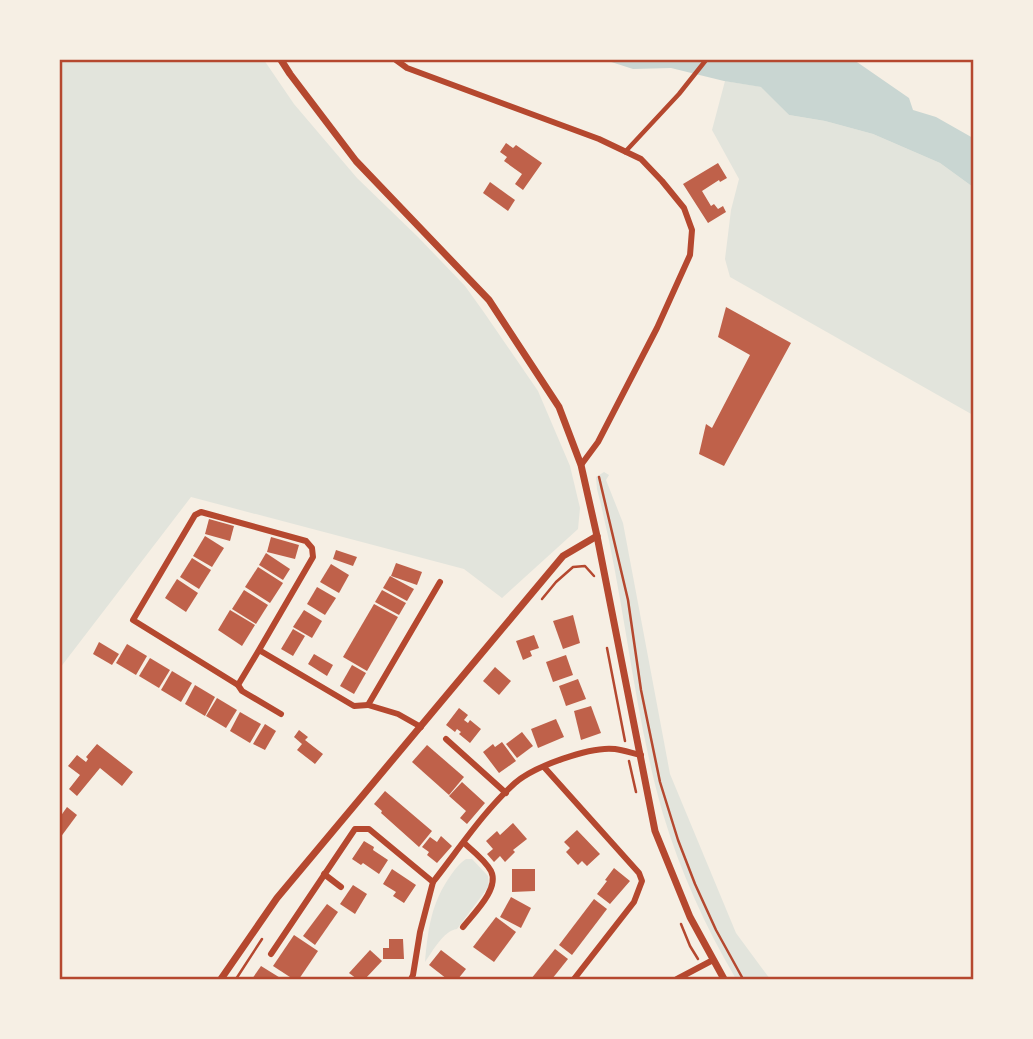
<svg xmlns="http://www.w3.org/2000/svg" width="1033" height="1039" font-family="Inter,sans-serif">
  <rect width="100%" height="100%" fill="#f6efe4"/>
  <g fill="#e2e4dc">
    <polygon points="60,60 264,60 294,104 357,178 418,237 465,286 483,311 538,391 570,466 580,508 578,529 502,598 464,569 191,497 60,668"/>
    <polygon points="725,81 762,87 789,115 825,121 873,134 940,163 973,187 973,415 730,277 725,259 731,210 739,179 712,130"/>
    <path d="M604,472l5,3 -3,5 17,43 47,251 66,159 34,46h-34c-30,-51 -56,-108 -73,-165 -31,-107 -38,-218 -66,-325l-1,-12z"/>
    <path d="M466,859h6l16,17 1,10 -32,43c-14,2 -24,22 -32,33 3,-33 6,-59 26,-87 4,-6 9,-12 15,-16z"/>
  </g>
  <polygon fill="#c9d6d2" points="605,60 854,60 909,98 913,110 936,117 973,138 973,187 940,163 873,134 825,121 789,115 761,87 724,81 671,68 633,69"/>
  <g fill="#bf614a">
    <polygon points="506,143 513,148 516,145 542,163 523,190 515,184 522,174 504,161 507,157 500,152"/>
    <polygon points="718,163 727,178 720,182 719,180 702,191 711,206 714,204 718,209 723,206 726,212 708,223 683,184"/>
    <polygon points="490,182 515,200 508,211 483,193"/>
    <polygon points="726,307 791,343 724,466 699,454 706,424 712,428 750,355 718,337"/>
    <polygon points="209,519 234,526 230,541 205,534"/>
    <polygon points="205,536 224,548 212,567 193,556"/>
    <polygon points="271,537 299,545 295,559 267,552"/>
    <polygon points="336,550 357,557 353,566 333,559"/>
    <polygon points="266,553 290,569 283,580 259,565"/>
    <polygon points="192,558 211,570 199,589 180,577"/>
    <polygon points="396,563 422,572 417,585 391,576"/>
    <polygon points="331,564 349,575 339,593 320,582"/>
    <polygon points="258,567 283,583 270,603 245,587"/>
    <polygon points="390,576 414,589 407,601 383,588"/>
    <polygon points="177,579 198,593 186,612 165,598"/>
    <polygon points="317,587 336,598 325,615 307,604"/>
    <polygon points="244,590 268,605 256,624 232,609"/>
    <polygon points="382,590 406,603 399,615 375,602"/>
    <polygon points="374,604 398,617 367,671 343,657"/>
    <polygon points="230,610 255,625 242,646 218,630"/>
    <polygon points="304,610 322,621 312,638 293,627"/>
    <polygon points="573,615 580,643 563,649 553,621"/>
    <polygon points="293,629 305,636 293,656 281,649"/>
    <polygon points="534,635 539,648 530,651 532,656 523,660 516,641"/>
    <polygon points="99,642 119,654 112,665 93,654"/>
    <polygon points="127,644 147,656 136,675 116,663"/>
    <polygon points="314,654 333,665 327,676 308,664"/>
    <polygon points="566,655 573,675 553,682 546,662"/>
    <polygon points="150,658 170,670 159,688 139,676"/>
    <polygon points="352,665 366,673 354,694 340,686"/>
    <polygon points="495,667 511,681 499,695 483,681"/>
    <polygon points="172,671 192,683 181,702 161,690"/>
    <polygon points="578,679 586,699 566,706 559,686"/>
    <polygon points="195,685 215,697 205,716 185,704"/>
    <polygon points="217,698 237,710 226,728 206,716"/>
    <polygon points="591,706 601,733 581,740 574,711"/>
    <polygon points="459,708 468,715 464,720 468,723 470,720 481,729 470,743 459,734 461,732 457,729 455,732 446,725"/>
    <polygon points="240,712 261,724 250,743 230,731"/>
    <polygon points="556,719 564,737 538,748 531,729"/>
    <polygon points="265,724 276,731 265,750 253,744"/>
    <polygon points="299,730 308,737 305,740 323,754 315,764 297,750 302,744 294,737"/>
    <polygon points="522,732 533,746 517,758 506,744"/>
    <polygon points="502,742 516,761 499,773 483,752 493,744 495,747"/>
    <polygon points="97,744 133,772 122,786 100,768 77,796 69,789 80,775 68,766 77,755 86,762 88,759 86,757"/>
    <polygon points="427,745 464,777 449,795 412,762"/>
    <polygon points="462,782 485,803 467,824 460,818 466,811 449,796"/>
    <polygon points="385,791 432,831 419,847 381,813 382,811 374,804"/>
    <polygon points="67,807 77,815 60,838 60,817"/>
    <polygon points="513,823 527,839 513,850 515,852 505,862 500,856 494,862 487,854 493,849 486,841 497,831 500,835"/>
    <polygon points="577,830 600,854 587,866 582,861 578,865 566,852 570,848 564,842"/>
    <polygon points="441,836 452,846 437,863 427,855 429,852 422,847 430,837 437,842"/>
    <polygon points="364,841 374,847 373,850 388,860 379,874 363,863 361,865 352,859"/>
    <polygon points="614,868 630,881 610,904 597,894 607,881 605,880"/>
    <polygon points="392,869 416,885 404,903 393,896 396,892 383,884"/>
    <polygon points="512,869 535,869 535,891 512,892"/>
    <polygon points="353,885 367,894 355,914 340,904"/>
    <polygon points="511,897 531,908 521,928 500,917"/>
    <polygon points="594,899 607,909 572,955 559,945"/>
    <polygon points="327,904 338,912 315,945 303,936"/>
    <polygon points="496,917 516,932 494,962 473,947"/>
    <polygon points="294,935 318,951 299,979 293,979 273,966"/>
    <polygon points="389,939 403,939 404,959 383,959 383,948 389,948"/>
    <polygon points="555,949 568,959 552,979 531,979"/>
    <polygon points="370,950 382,961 365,979 357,979 349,973"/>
    <polygon points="441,950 466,969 458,979 447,979 429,965"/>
    <polygon points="261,966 282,979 252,979"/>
  </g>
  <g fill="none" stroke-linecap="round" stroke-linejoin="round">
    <g stroke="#b5482f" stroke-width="2.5">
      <polyline points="599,477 628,600 641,690 660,782 678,840 695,884 716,930 743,979"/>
      <polyline points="542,599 556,582 573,567 585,566 594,576"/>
      <polyline points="607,648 625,741"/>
      <polyline points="629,761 636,792"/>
      <polyline points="681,924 690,946 698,959"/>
      <polyline points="236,979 262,939"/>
    </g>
    <polyline stroke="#b5482f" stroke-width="4.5" points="625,152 679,94 706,60"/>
    <g stroke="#b5482f" stroke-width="6">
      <polyline points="396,60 407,68 599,139 641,159 662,181 684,208 692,230 690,255 657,328 598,442 581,465"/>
      <polyline points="259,650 238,685 133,620 195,515 201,512 306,541 312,548 313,557 259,650 354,706 368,705"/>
      <polyline points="238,685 242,691 281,714"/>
      <polyline points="421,727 398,714 368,705 440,582"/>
      <polyline points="446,739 506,793"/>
      <polyline points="544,767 639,873 642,881 634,902 574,979"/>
      <polyline points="324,874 341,887"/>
      <path d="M433,882c26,-33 50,-70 82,-99 18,-16 75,-37 100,-34 8,1 17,4 26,6"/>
      <path d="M463,927c10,-13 37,-38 28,-56 -6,-11 -18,-20 -27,-28"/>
      <polyline points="271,954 355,829 369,829 433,882 420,932 413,975 411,979"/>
      <polyline points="677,979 713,960"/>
    </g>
    <g stroke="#b5482f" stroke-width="7">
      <polyline points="281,60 290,74 356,161 489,300 559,407 581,465 597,536 655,831 690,917 724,979"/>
      <polyline points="221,979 277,898 563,556 597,536"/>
    </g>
  </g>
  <rect width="1033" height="1039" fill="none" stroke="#f6efe4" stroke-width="122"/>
  <rect x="61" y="61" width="911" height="917" fill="none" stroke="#b5482f" stroke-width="2.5"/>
</svg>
